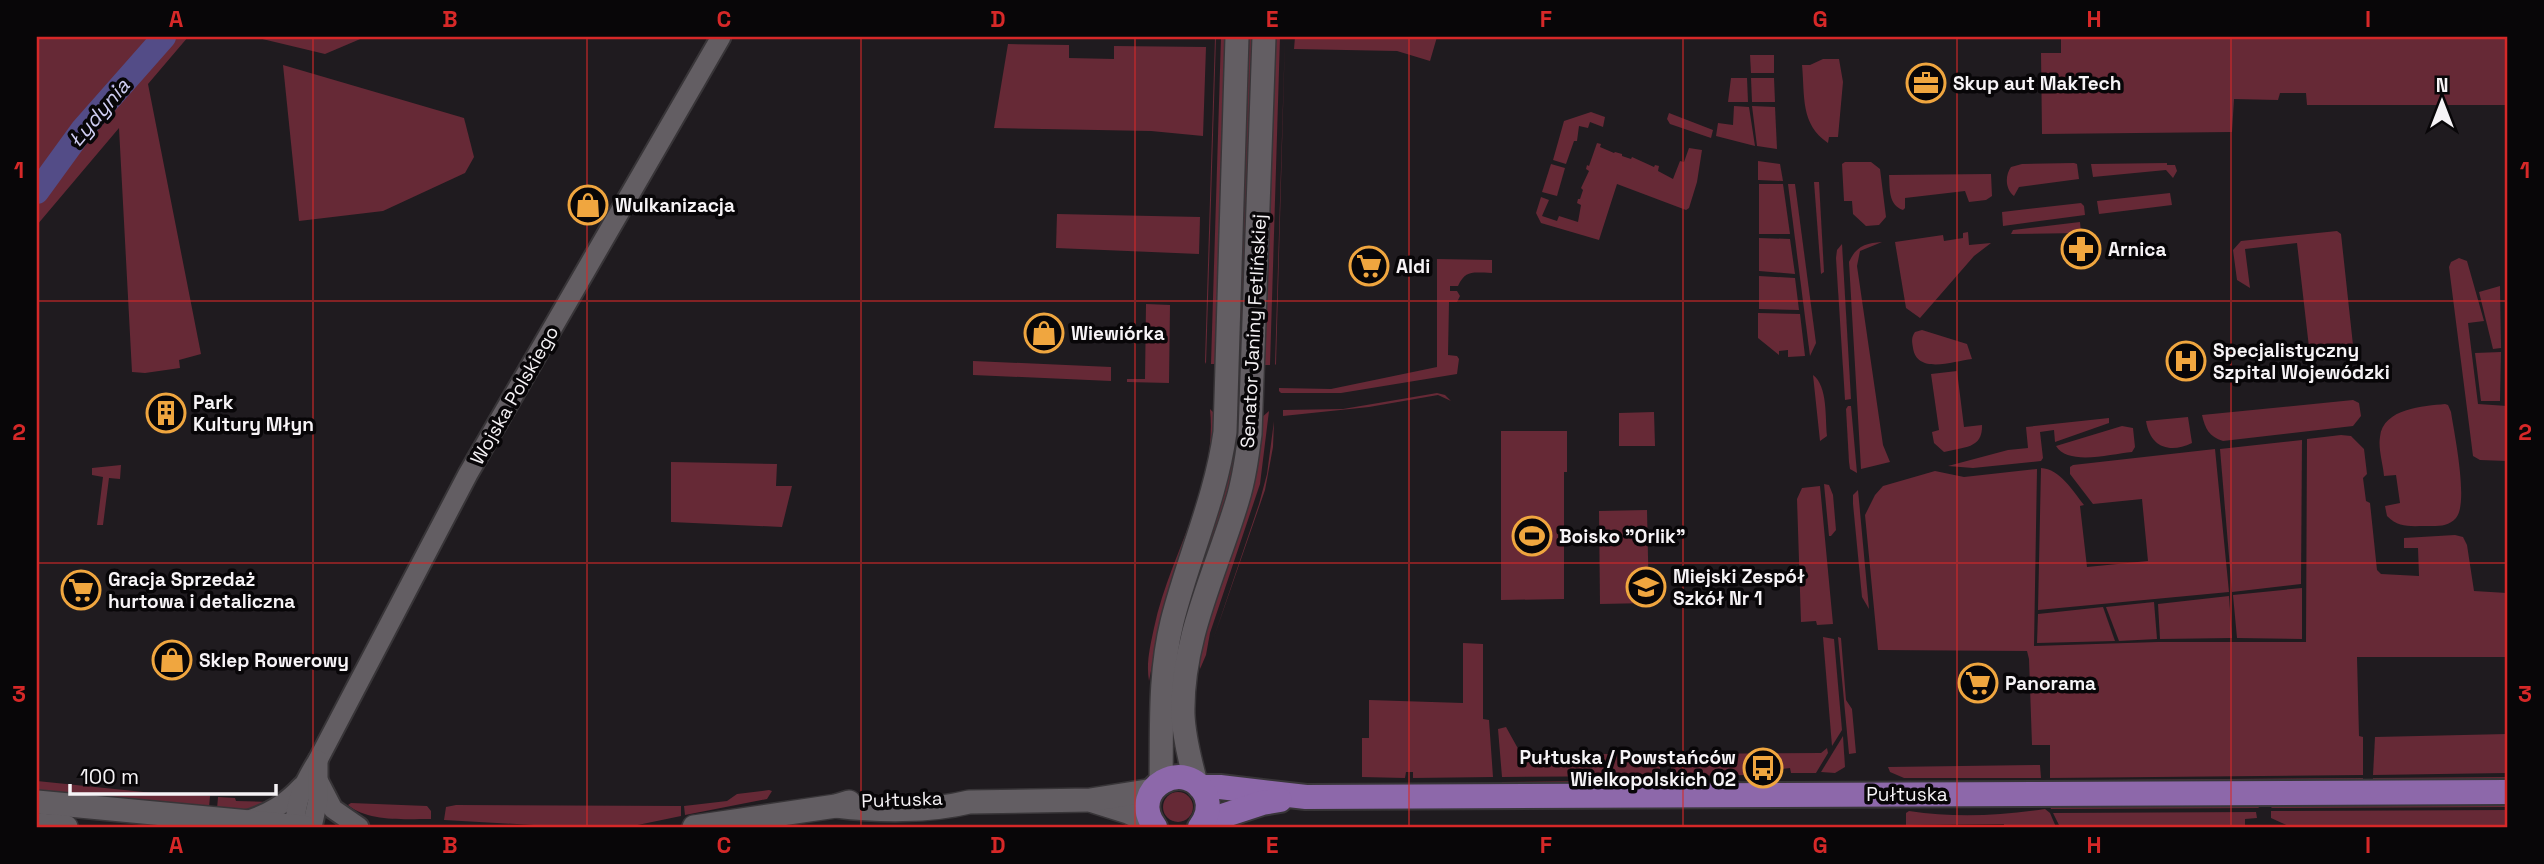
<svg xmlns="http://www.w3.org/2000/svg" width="2544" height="864" font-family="'Space Grotesk',sans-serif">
  <rect width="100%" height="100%" fill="#1f1b1f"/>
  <g fill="#662936">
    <polygon points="37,37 188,37 148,84 201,354 179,360 180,368 145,373 132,372 119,128 37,225"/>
    <polygon points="254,37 365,37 325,54"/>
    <polygon points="1215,37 1216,37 1206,364 1205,362"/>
    <polygon points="1221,37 1231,37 1220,364 1211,364"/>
    <polygon points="1246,37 1256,37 1245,364 1236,364"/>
    <polygon points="1271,37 1280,37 1270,365 1260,365"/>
    <polygon points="1285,37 1276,364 1275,365"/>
    <polygon points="1295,37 1437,37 1430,61 1397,51 1294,49"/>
    <polygon points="2061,37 2507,37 2507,105 2307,105 2306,93 2280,93 2278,100 2234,99 2232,132 2042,134 2041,53 2061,53"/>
    <polygon points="1008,44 1069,45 1069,58 1114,59 1114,46 1206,47 1203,136 1151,131 994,128"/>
    <polygon points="1750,55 1774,55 1774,73 1751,73"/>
    <path d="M1823,59h16l4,23 -5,55h-9l-1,6c-28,-19 -23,-47 -26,-78h8z"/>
    <polygon points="283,65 464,118 474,157 465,173 383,211 299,221"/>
    <polygon points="1731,78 1747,78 1748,102 1728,102"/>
    <polygon points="1751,78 1774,78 1775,102 1752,102"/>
    <polygon points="1734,106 1749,107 1755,146 1716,136 1718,123 1733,125"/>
    <polygon points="1752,106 1775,107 1777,149 1757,146"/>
    <polygon points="1591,112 1605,117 1603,127 1590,122 1588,128 1579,126 1577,141 1574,141 1566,164 1553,160 1564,121"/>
    <polygon points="1669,113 1713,130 1711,138 1670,124 1667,119"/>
    <polygon points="1597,143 1601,144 1600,147 1614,153 1615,152 1622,154 1622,156 1631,159 1632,157 1654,167 1655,165 1659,166 1658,171 1673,179 1680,161 1684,162 1689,148 1702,150 1697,182 1689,208 1686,210 1617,184 1599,240 1541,223 1536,213 1541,197 1549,200 1542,216 1557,221 1559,216 1578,222 1581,205 1577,203 1578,199 1580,199 1583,190 1581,188 1589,171 1586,169 1587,165 1589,166"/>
    <polygon points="1758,161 1780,164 1783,181 1758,180"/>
    <polygon points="1845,162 1871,162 1880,169 1886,217 1879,225 1866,226 1853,214 1852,201 1844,201 1842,164"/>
    <path d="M2074,163l3,1 2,15 -60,8 -5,9c-9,-7 -9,-21 -3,-29l11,-3z"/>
    <polygon points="2167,163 2167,165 2175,165 2177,171 2173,178 2166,170 2093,177 2091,164"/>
    <polygon points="1551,164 1565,168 1557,196 1542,192"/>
    <path d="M1991,174l1,22 -6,4 -17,2 -4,-11 -60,7v10l-2,2c-15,-5 -13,-22 -14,-35z"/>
    <polygon points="1814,182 1819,182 1824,272 1821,274"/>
    <polygon points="1759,184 1783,184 1790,234 1759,234"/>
    <polygon points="1788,184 1795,184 1816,343 1810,356"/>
    <polygon points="2170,193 2172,205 2099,214 2097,201"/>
    <polygon points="2081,203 2084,206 2085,215 2003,226 2002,212"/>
    <polygon points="1057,214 1200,217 1199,254 1056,248"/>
    <polygon points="2080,222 2081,233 2011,234 2013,230"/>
    <polygon points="2337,231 2341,234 2353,345 2349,351 2310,356 2297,243 2245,249 2250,288 2237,280 2233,250 2241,241"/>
    <polygon points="1968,232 1969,245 1991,243 1974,256 1920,318 1906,308 1895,242 1943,235 1944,241 1963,238 1963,233"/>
    <polygon points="1759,238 1790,239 1795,274 1759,271"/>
    <path d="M1882,242l-22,9 -3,15 26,179 7,17 -29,7 -12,-207c7,-16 17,-19 33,-20z"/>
    <polygon points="1842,244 1851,399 1845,400 1836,258 1837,250"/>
    <polygon points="2459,258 2467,261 2484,321 2468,323 2478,404 2507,406 2507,461 2480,460 2473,456 2449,267 2451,262"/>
    <path d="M1437,259l55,1v13c-18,0 -26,-4 -34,13h-8v5h7l3,5 -3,6h-8l-1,53 9,1 2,3 -2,15 -116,19h-60l-2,-2v-3l52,1 106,-22z"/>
    <polygon points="1759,276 1795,278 1799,310 1759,309"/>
    <polygon points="2500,286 2501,348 2493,349 2479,292"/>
    <polygon points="1146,304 1170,305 1169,383 1127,382 1127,379 1145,379"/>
    <polygon points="1758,313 1800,314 1805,356 1788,357 1788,350 1779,351 1779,355 1758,338"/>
    <path d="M1922,330l45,14 5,15c-18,2 -55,16 -59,-11 -1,-7 -2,-10 2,-16z"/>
    <polygon points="2501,352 2500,401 2481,401 2475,353"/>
    <polygon points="973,361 1111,367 1111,381 973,375"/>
    <path d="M1957,371l7,56 18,-2c1,24 -19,22 -38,27l-10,-9 -2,-11 7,-2 -8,-56z"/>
    <polygon points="1235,373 1244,374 1243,425 1179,747 1170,747 1172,663"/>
    <path d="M1813,375c15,11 12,43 14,61l-7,5z"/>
    <polygon points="1437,393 1445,395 1451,401 1438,395 1369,407 1283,416 1283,410 1343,409"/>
    <path d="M2353,400l6,3 2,13 -8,10 -130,15c-14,-4 -18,-13 -21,-26z"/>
    <path d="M2445,404l3,1 3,7c3,20 18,91 5,106 -8,9 -18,8 -30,8 -16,0 -27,2 -39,-10l-2,-10 15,-3 -4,-28 -12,1c-1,-12 -6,-27 -4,-39 3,-29 44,-31 65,-33z"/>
    <polygon points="1848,406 1851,406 1857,473 1850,469 1849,462 1846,409"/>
    <path d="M1210,409l5,5 3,17 -65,230 -4,20c-3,-18 1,-34 5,-53 15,-73 64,-141 56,-219z"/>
    <polygon points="1269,411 1260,484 1210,633 1206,655 1200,669 1200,635 1260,419"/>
    <polygon points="1654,412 1655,446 1619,446 1619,413"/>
    <path d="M2188,417l4,26c-23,11 -42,4 -46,-22z"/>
    <polygon points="2109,418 2109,423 2055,442 2054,430 2040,432 2043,458 2041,461 1973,468 1948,466 2008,450 2028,448 2026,427"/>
    <polygon points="1274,421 1273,447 1265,490 1213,640 1259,504 1267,474"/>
    <path d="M2122,426l11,2 2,19 -3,5c-21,2 -64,14 -76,-6z"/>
    <polygon points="1501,431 1567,431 1567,472 1564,472 1564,599 1501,600"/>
    <polygon points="2341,435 2351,436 2364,449 2367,474 2363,478 2366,501 2370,503 2377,570 2381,574 2419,576 2418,548 2404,548 2404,538 2455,535 2463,537 2467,545 2474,591 2507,593 2507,657 2357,657 2359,736 2363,737 2363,775 2050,778 2050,745 2032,745 2029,659 2027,651 1878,650 1865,515 1875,495 1883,486 1935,471 1964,477 2037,469 2034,646 2158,642 2306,642 2307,439"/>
    <polygon points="2302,440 2301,584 2232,592 2220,449"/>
    <path d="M2215,449l14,143 -191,18 3,-142c19,1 32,23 43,37l-4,1 7,61 61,-6 -6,-62 -49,5 -23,-30v-7l3,-2z"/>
    <polygon points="671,462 777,464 776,486 792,486 782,527 671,522"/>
    <polygon points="121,465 120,479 109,478 103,525 97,525 103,477 92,475 92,468"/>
    <polygon points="1824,484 1829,485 1833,495 1836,530 1831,536 1829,536"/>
    <polygon points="1820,486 1833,624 1817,625 1816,621 1801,622 1797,499 1802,488"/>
    <polygon points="1858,490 1869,609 1862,597 1853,504 1853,495"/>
    <polygon points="1647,510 1649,603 1600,604 1599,511"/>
    <polygon points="2302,588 2302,639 2237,638 2233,595"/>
    <polygon points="2229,596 2232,638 2160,639 2158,604"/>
    <polygon points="2154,602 2157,639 2119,641 2106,607"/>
    <polygon points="2103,607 2115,641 2037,643 2038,614"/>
    <polygon points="1823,637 1834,639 1842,730 1832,746"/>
    <polygon points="1838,637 1841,638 1846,700 1852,709 1856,753 1849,754"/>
    <polygon points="1463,643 1483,644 1483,719 1489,720 1493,777 1413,778 1413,772 1406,772 1405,778 1362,777 1362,738 1369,738 1369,700 1463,703"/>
    <polygon points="1506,727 1521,754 1660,754 1660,776 1502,777 1498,729"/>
    <polygon points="2507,734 2507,773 2373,775 2375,737"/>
    <polygon points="1843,736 1845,767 1835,773 1821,772"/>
    <polygon points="1827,748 1828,753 1816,773 1791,773 1790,768 1782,769 1782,773 1769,773 1769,766 1757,766 1756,773 1752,775 1671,776 1671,754 1821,753"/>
    <polygon points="2040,765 2041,778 1904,778 1890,772 1888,767"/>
    <polygon points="2507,777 2507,783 2373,781 2373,778"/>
    <polygon points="2363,778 2363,780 2076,782 2095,780"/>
    <polygon points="1660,780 1660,783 1502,785 1502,782"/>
    <polygon points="37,781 163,794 210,796 209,808 37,792"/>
    <polygon points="769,790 772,791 767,799 685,815 684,806 727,801 737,794"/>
    <circle cx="1178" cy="807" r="15"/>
    <polygon points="218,797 235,798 236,801 271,802 254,811 217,809"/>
    <polygon points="2507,801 2507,807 2271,808 2275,803"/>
    <path d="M351,803l76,3 4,5v8c-26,0 -63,3 -83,-14z"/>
    <polygon points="2049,804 2257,805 2259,808 2051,809"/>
    <polygon points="456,805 681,806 681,816 628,827 569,827 444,820 446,807"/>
    <path d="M2045,809l5,4 6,14h-52v-3l-98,1v-12l3,-2c46,7 89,5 136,-2z"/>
    <polygon points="2507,810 2507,827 2291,827 2271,818 2271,811"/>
    <polygon points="2256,812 2257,818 2245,819 2245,827 2060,827 2053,813"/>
  </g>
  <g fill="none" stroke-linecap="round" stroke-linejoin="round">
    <polyline stroke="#534c87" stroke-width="24" points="37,192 82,130 164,37"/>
    <defs>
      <g id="tertiary">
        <polyline points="319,782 333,809 359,827"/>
        <path d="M245,821c24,-7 40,-17 57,-35"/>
        <path d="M295,827c0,-26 9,-45 23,-67l150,-286 253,-437"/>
        <polyline points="312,827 318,800 318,760"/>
      </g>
      <g id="secondary">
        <path d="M1161,782c1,-54 -2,-107 11,-160 16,-64 44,-124 53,-190l12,-395"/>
        <path d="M1196,783c-6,-22 -12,-45 -13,-68 -2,-75 33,-143 54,-213 7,-22 10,-45 13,-68l14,-397"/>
        <polyline points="1093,801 1128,812 1152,823"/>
        <polyline points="37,802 303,827"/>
        <path d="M836,806c41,5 93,6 133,-4l121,-2 63,-10"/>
        <polyline points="37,825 66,827"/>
        <polyline points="694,827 836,806 849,802"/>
      </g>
      <g id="primary">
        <polyline points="1200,787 1220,787 1306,797 2507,792"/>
        <polyline points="1204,822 1262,803 1280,800"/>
        <path d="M1155,827c-29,-39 33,-72 51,-31 4,11 1,22 -6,31"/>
      </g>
    </defs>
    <use href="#tertiary" stroke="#383538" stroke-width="23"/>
    <use href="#secondary" stroke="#383538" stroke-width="26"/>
    <use href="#primary" stroke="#383538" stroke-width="28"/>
    <use href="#tertiary" stroke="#635e63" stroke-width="19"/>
    <use href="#secondary" stroke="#635e63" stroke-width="23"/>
    <use href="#primary" stroke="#8d68aa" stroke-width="24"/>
  </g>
  <path fill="none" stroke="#d62828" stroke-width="2" stroke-opacity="0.55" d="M313,37v790M587,37v790M861,37v790M1135,37v790M1409,37v790M1683,37v790M1957,37v790M2231,37v790M37,301h2470M37,563h2470"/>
  <defs>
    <symbol id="office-ring" viewBox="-11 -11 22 22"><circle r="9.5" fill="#080608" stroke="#f0a63f" stroke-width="1.5"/><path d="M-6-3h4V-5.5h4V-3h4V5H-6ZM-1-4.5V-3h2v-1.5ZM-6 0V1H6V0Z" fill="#f0a63f"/></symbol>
    <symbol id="shop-ring" viewBox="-11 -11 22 22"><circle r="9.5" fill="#080608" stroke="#f0a63f" stroke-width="1.5"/><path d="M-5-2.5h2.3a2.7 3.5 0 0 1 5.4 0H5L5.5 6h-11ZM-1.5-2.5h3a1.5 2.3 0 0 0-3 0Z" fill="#f0a63f"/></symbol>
    <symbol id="pharmacy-ring" viewBox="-11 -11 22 22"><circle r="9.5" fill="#080608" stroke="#f0a63f" stroke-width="1.5"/><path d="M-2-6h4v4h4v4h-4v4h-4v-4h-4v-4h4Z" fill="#f0a63f"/></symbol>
    <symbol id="supermarket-ring" viewBox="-11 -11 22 22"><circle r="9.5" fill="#080608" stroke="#f0a63f" stroke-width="1.5"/><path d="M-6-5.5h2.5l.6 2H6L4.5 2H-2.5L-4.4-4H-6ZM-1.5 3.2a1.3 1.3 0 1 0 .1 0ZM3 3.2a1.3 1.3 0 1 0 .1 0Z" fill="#f0a63f"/></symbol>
    <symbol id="hospital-ring" viewBox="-11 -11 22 22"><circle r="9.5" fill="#080608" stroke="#f0a63f" stroke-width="1.5"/><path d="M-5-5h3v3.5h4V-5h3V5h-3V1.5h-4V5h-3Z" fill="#f0a63f"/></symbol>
    <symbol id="building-ring" viewBox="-11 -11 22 22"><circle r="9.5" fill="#080608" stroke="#f0a63f" stroke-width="1.5"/><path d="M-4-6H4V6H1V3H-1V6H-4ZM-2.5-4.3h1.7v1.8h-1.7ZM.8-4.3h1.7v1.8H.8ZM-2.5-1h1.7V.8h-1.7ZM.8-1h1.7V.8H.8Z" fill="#f0a63f"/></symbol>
    <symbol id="stadium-ring" viewBox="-11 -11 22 22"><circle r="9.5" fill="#080608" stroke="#f0a63f" stroke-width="1.5"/><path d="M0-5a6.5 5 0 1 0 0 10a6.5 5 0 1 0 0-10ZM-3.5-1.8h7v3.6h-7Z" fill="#f0a63f"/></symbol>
    <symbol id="school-ring" viewBox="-11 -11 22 22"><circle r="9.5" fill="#080608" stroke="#f0a63f" stroke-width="1.5"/><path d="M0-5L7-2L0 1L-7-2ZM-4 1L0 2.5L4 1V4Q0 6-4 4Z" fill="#f0a63f"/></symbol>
    <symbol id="bus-ring" viewBox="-11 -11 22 22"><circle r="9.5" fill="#080608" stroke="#f0a63f" stroke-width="1.5"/><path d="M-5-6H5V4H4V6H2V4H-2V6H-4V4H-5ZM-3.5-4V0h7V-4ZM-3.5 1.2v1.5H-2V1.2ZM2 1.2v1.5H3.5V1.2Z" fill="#f0a63f"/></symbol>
  </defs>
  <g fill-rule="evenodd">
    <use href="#office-ring" x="1904" y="61" width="44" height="44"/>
    <use href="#shop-ring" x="566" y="183" width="44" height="44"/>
    <use href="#pharmacy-ring" x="2059" y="227" width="44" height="44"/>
    <use href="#supermarket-ring" x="1347" y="244" width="44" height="44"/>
    <use href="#shop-ring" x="1022" y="311" width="44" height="44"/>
    <use href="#hospital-ring" x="2164" y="339" width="44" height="44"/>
    <use href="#building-ring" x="144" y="391" width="44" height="44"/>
    <use href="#stadium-ring" x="1510" y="514" width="44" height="44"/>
    <use href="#school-ring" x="1624" y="565" width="44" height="44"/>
    <use href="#supermarket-ring" x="59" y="568" width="44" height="44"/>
    <use href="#shop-ring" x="150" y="638" width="44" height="44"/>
    <use href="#supermarket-ring" x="1956" y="661" width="44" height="44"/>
    <use href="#bus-ring" x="1741" y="746" width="44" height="44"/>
  </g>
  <g text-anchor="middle" stroke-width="7" stroke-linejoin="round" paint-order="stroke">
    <g font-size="19" font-weight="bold" fill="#f6f3f6" stroke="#080608" text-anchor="start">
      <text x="1953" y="90">Skup aut MakTech</text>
      <text x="615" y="212">Wulkanizacja</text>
      <text x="2108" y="256">Arnica</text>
      <text x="1396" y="273">Aldi</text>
      <text x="1071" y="340">Wiewiórka</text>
      <text x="2213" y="357">Specjalistyczny<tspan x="2213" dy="22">Szpital Wojewódzki</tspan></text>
      <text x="193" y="409">Park<tspan x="193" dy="22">Kultury Młyn</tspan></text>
      <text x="1559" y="543">Boisko "Orlik"</text>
      <text x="1673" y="583">Miejski Zespół<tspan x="1673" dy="22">Szkół Nr 1</tspan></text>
      <text x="108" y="586">Gracja Sprzedaż<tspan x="108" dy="22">hurtowa i detaliczna</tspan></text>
      <text x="199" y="667">Sklep Rowerowy</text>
      <text x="2005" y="690">Panorama</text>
      <text x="1736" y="764" text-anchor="end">Pułtuska / Powstańców<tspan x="1736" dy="22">Wielkopolskich 02</tspan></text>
    </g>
    <g font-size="19" fill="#f6f3f6" stroke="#080608">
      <text transform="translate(1253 331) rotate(-87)" y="7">Senator Janiny Fetlińskiej</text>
      <text transform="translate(514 395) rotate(-60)" y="7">Wojska Polskiego</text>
      <text x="1907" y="801">Pułtuska</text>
      <text transform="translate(902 799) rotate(-2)" y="7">Pułtuska</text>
    </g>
    <g font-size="21" font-style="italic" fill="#d0cef3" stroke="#080608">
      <text transform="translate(99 113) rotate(-50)" y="7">Łydynia</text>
    </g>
  </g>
  <rect width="2544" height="864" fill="none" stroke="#080608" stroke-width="77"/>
  <g transform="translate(2442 102)" stroke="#080608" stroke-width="5" paint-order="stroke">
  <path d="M0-5L12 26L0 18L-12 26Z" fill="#f6f3f6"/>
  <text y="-10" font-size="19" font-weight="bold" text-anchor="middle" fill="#f6f3f6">N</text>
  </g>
  <path d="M70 784v10h206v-10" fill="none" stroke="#f6f3f6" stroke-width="3.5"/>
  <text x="80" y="784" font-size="21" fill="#f6f3f6" stroke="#080608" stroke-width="5" paint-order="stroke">100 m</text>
  <rect x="38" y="38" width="2468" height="788" fill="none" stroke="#d62828" stroke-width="2.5"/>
  <g font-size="23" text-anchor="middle" font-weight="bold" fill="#d62828">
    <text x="176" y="27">A</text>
    <text x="450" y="27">B</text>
    <text x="724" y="27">C</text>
    <text x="998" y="27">D</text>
    <text x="1272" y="27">E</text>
    <text x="1546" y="27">F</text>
    <text x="1820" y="27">G</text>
    <text x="2094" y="27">H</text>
    <text x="2368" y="27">I</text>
    <text x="19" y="178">1</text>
    <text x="2525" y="178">1</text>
    <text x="19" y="440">2</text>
    <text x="2525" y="440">2</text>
    <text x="19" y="702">3</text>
    <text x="2525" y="702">3</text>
    <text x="176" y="853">A</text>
    <text x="450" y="853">B</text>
    <text x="724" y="853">C</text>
    <text x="998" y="853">D</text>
    <text x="1272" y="853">E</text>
    <text x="1546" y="853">F</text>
    <text x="1820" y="853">G</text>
    <text x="2094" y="853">H</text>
    <text x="2368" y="853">I</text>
  </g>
</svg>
